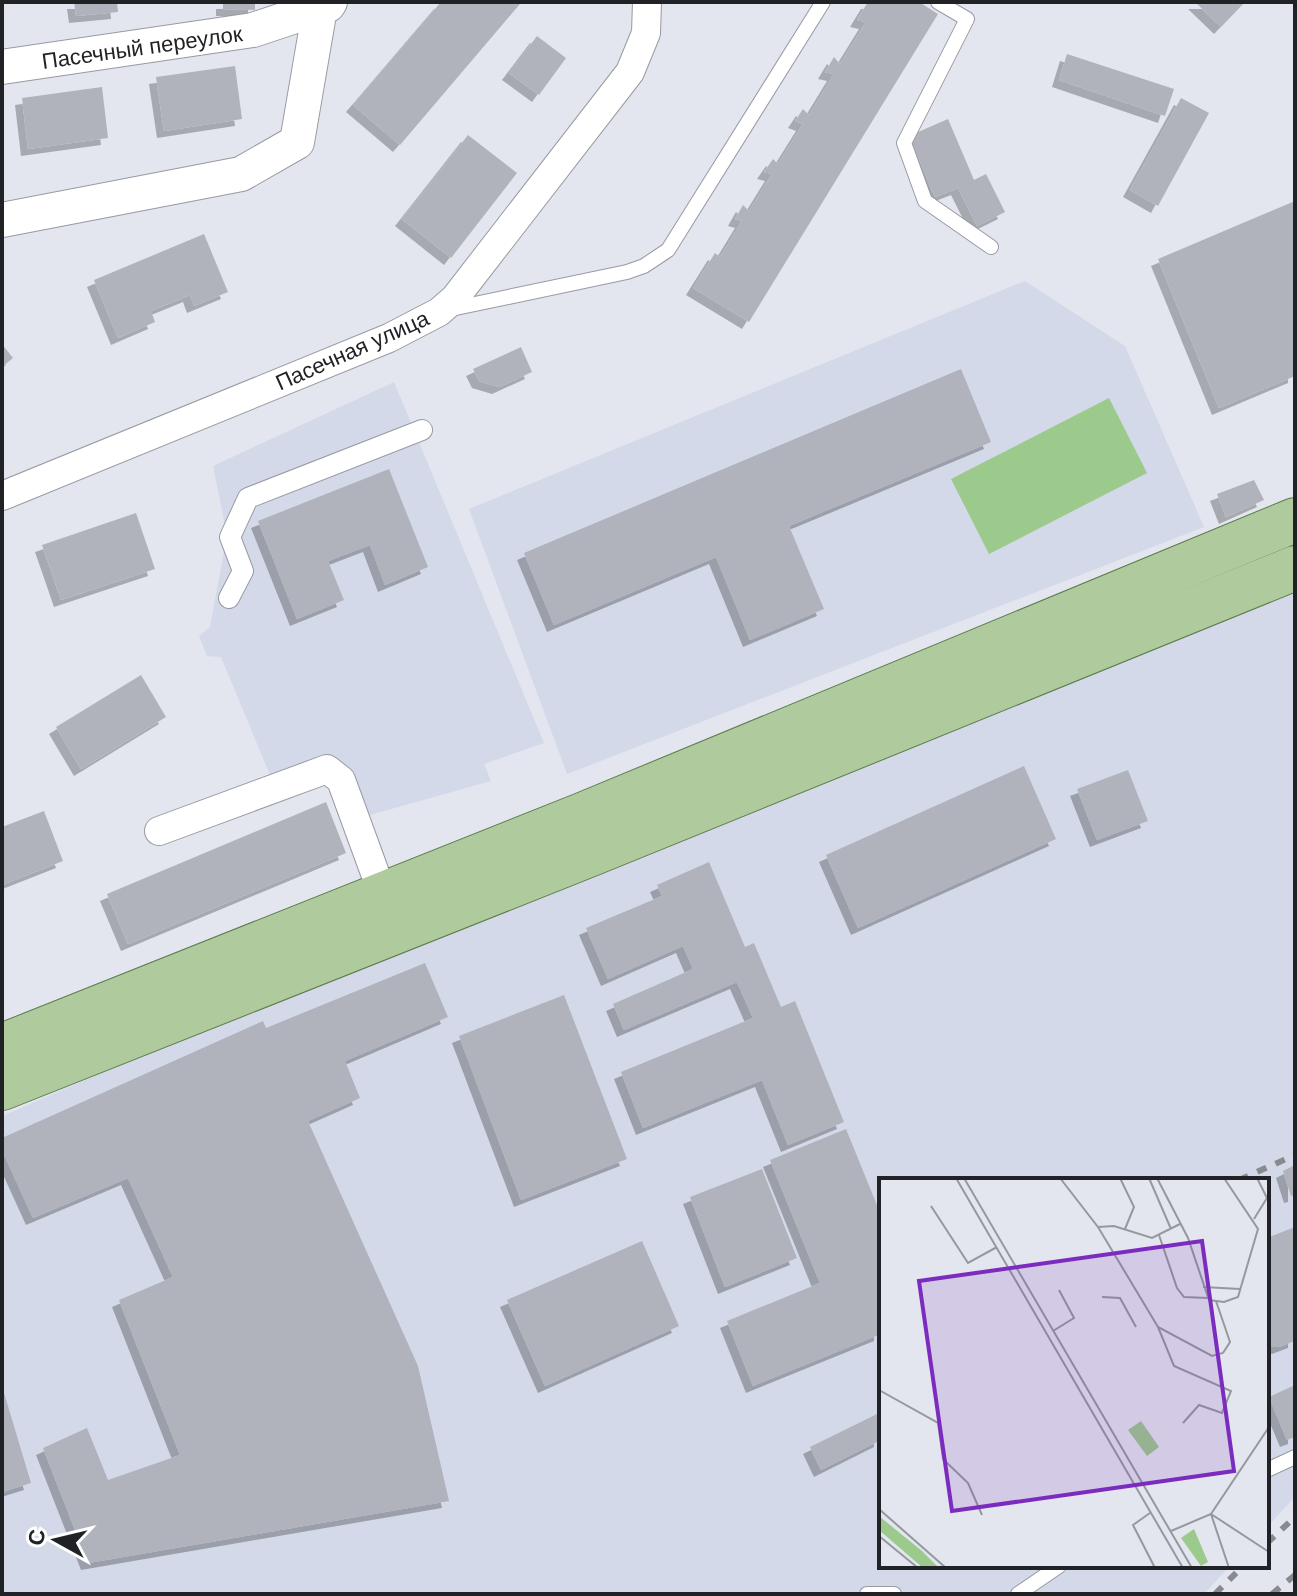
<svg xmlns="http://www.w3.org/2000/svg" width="1297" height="1596" font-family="Helvetica,sans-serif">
  <defs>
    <filter id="shadow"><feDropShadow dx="-7" dy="7" stdDeviation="0" flood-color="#0004"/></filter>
  </defs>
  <rect width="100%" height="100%" fill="#e3e6ee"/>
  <g fill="#d3d9e8">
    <polygon points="1025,281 1125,346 1204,527 567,774 469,509"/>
    <polygon points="394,382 544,743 484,764 491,781 370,815 341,763 270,775 221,657 207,656 199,636 210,627 227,535 213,466"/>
    <polygon points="1295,556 1295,1497 1267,1527 1267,1180 881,1180 881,1566 1230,1566 1204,1594 2,1594 2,1116"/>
  </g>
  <polygon fill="#9cc98c" points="1109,398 1147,473 989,554 951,479"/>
  <g fill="#b0b3bb" filter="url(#shadow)">
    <polygon points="74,2 117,2 118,12 76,16"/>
    <polygon points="223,2 255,2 255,10 223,9"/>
    <polygon points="441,2 520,4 400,145 353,105"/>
    <polygon points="868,2 919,2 938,14 749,322 693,288 715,253 720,257 742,221 735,219 743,205 749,211 772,174 764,172 773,159 778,164 803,124 795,121 803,109 809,115 834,74 825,72 834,57 840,64 866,22 857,20"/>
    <polygon points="1195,2 1245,2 1221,27"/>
    <polygon points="537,36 566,58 539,95 509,73"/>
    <polygon points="1067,54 1174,89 1165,116 1059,80"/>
    <polygon points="235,66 242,119 164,131 156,77"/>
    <polygon points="102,87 108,138 28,149 22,98"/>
    <polygon points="1181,98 1209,113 1158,206 1130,190"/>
    <polygon points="948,119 974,180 986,174 1005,212 977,226 958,188 935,197 909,136"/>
    <polygon points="468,135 517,173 451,258 402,219"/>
    <polygon points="1295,201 1295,376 1219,408 1158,259"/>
    <polygon points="204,234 228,292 194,306 190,295 151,311 155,322 118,338 94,280"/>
    <polygon points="2,344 13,358 2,367"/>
    <polygon points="521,347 532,372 499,387 479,381 473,369"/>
    <polygon points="961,369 991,442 789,526 824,609 750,640 716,557 554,625 524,553"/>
    <polygon points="389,469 428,567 385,585 370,545 328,561 344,600 297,619 258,521"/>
    <polygon points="1254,480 1264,500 1226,517 1217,494"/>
    <polygon points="136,513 155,569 61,600 42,545"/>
    <polygon points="141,675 166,717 81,769 56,727"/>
    <polygon points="1024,766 1056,839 858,928 826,855"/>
    <polygon points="1128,770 1148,821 1097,840 1077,789"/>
    <polygon points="326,802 346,853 128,944 107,894"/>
    <polygon points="44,811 63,861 2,885 2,827"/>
    <polygon points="709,862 745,947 754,943 781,1007 795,1001 844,1122 788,1145 762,1080 643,1128 621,1072 753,1018 737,982 624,1030 613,1004 693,969 683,946 608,979 586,928 662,896 657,885"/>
    <polygon points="425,963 448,1017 345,1061 360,1098 308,1121 418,1366 449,1501 88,1563 43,1448 87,1428 108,1480 180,1455 119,1300 173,1277 128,1178 33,1218 2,1150 2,1138 263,1021 266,1028"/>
    <polygon points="564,995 627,1159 521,1200 459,1036"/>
    <polygon points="846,1129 881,1215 881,1334 753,1386 727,1321 820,1283 770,1160"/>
    <polygon points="1295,1165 1295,1195 1291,1196 1283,1171"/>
    <polygon points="762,1169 797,1258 725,1287 690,1197"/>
    <polygon points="1295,1227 1295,1341 1279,1347 1267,1346 1267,1238"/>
    <polygon points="642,1241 679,1326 545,1386 507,1300"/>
    <polygon points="1295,1385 1295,1437 1287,1440 1269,1397"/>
    <polygon points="2,1386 31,1483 2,1492"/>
    <polygon points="877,1414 881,1422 881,1440 821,1470 810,1447"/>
  </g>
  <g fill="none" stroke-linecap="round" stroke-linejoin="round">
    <defs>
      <g id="service">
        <polyline points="938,2 967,19 904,143 925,201 991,247"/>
        <polyline points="451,309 627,272 644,266 668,250 823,2"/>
        <polyline points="1267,1470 1295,1457"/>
        <polyline points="867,1594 894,1594"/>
        <polyline points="1018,1594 1059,1566"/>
      </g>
      <polyline id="pedestrian" points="229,598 243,571 230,537 248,498 422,430"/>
      <g id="minor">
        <polyline points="2,496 389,338 439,312 455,298 630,72 646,33 647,2"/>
        <polyline points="159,831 327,769 341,780 383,895"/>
      </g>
      <g id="tertiary">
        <polyline points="2,67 253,30 328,5 330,2"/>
        <polyline points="2,220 241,174 297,142 320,8"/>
      </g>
      <g id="primary">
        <polyline points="2,1046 582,815 1295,520"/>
        <polyline points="2,1088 591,854 1295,568"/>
      </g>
    </defs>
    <use href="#service" stroke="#979aa2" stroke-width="16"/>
    <use href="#pedestrian" stroke="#979aa2" stroke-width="22"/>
    <use href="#minor" stroke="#979aa2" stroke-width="30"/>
    <use href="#tertiary" stroke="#979aa2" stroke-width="36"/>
    <use href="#primary" stroke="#5a7a4a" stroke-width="46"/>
    <use href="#service" stroke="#fff" stroke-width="14"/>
    <use href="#pedestrian" stroke="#fff" stroke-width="20"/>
    <use href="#minor" stroke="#fff" stroke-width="28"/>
    <use href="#tertiary" stroke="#fff" stroke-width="34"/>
    <use href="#primary" stroke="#afcb9e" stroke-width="44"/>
    <g stroke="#888a90" stroke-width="6" stroke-dasharray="10 10" stroke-linecap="butt">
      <polyline points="1239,1180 1295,1155"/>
      <polyline points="1267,1543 1295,1517"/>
      <polyline points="1215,1594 1243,1566"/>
      <polyline points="1272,1594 1295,1575"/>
    </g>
  </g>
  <g text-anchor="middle" stroke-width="6" stroke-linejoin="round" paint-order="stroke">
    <g font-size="22" fill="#212225" stroke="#fff">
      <text transform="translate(142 47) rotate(-8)" y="8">Пасечный переулок</text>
      <text transform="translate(352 350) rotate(-24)" y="8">Пасечная улица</text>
    </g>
  </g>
  <g transform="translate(879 1178)">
    <rect width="390" height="390" fill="#e3e6ee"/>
    <path d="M262,243l18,26 -12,9 -19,-26zM0,338l43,35 17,17h-16l-44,-38zM315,351l14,33 -7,4 -20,-28z" fill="#9cc98c"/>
    <path fill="none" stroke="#95989e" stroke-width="2" d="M77,0l227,390M85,0l228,390M181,0l38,49 16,-1 38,12 28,-14M241,0l14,29 -9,22M270,0l22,51M278,0l31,60 21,62 15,2 14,-5 20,-68 -34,-51M52,28l37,57 29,-16M375,41l13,-21 -10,-20M219,49l60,100 54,29 11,-3 7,-11 -14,-41M280,57l18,53 7,9 24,1M324,109l37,2M223,119l18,1 16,29M279,149l16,39 57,25 -9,22 -23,-8 -16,18M174,153l21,-13 -15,-28M0,212l59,33 5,36 25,24 14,32M0,331l67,59M271,335l-17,12 22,43M332,336l58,38M332,336l18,54M292,353l40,-17 58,-87M0,358l39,32"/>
    <path fill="#7b2cbf" fill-opacity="0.15" stroke="#7b2cbf" stroke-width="4" d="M323,63l32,230 -282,40 -33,-230z"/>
    <rect width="390" height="390" fill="none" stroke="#212225" stroke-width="4"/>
  </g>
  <rect width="1297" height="1596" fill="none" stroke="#212225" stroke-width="8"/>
  <g transform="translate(56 1540) rotate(278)" stroke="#ffffff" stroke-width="6" paint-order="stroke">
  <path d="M0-6L14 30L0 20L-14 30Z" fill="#212225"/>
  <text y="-12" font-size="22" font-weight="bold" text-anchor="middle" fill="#212225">С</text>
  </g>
</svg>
